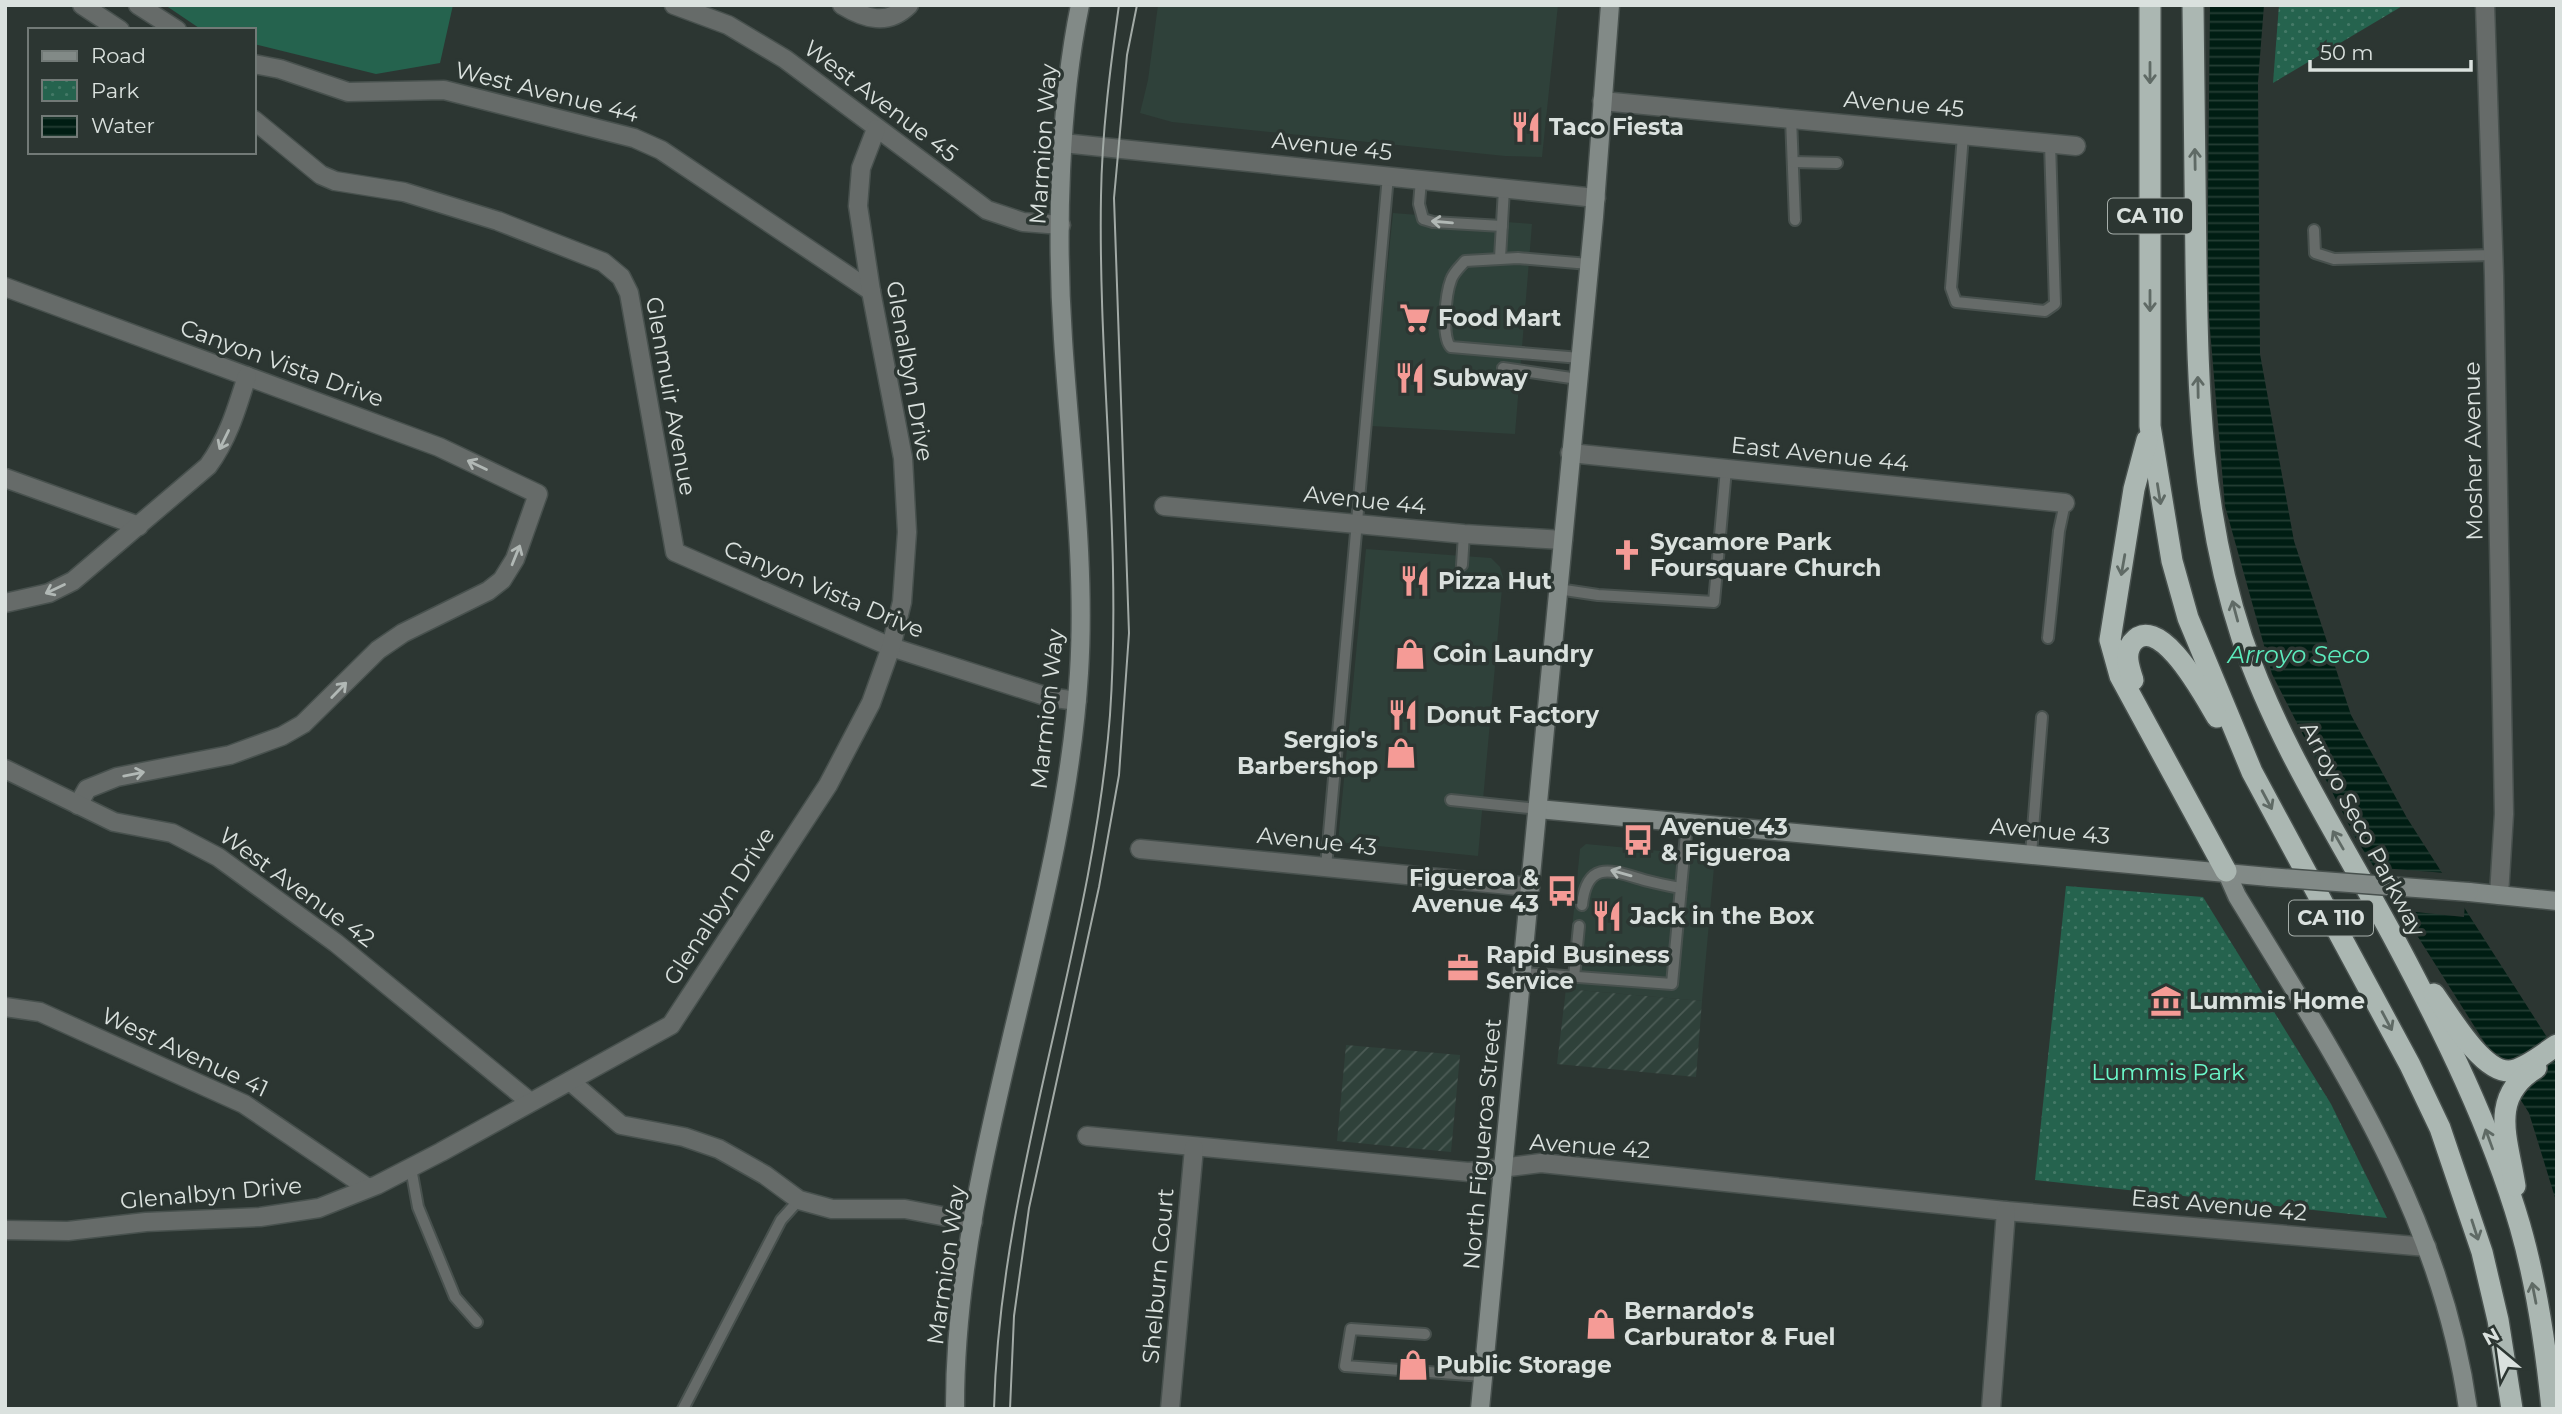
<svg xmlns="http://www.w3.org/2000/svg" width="2562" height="1414" font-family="Montserrat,sans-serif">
  <defs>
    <pattern id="industrial-furrows" width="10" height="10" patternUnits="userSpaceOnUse" patternTransform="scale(1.75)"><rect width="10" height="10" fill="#2f413a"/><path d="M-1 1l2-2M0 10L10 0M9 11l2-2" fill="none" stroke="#4d5c56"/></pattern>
    <pattern id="park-dots" width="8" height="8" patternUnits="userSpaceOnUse" patternTransform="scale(1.75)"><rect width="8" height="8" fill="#25634e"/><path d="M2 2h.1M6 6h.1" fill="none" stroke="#447967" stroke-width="1.8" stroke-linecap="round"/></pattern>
    <pattern id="water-rules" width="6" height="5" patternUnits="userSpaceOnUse" patternTransform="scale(1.75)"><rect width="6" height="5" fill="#001d13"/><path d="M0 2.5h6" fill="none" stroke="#253e35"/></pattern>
  </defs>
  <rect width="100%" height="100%" fill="#2c3632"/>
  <g fill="#2f413a">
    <polygon points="1158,5 1558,5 1542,157 1505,156 1172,122 1140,113 1148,80"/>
    <polygon points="1393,213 1532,224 1515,434 1371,426"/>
    <polygon points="1366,549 1491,558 1500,567 1503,577 1478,856 1338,842"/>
    <polygon points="1586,844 1715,856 1702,1001 1566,989 1580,849"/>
  </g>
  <g fill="url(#industrial-furrows)">
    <polygon points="1566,989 1702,1001 1696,1077 1557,1064"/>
    <polygon points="1346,1045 1460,1055 1451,1152 1337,1141"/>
  </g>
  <polygon fill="#25634e" points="165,5 453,5 440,63 376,74 254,44 254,30 202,30"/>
  <g fill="url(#park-dots)">
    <polygon points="2279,5 2404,5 2273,83"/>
    <polygon points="2066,886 2203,897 2331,1104 2387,1218 2035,1180"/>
  </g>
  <polygon fill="url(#water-rules)" points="2210,5 2264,5 2258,82 2260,354 2294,541 2351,715 2407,818 2557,1053 2557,1204 2529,1113 2355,837 2272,674 2225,506 2207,294"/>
  <polygon fill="#2c3632" points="2369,867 2446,873 2465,904 2464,917 2396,910"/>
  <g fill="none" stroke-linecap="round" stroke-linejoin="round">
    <defs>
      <g id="lane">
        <polyline points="1791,118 1795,220"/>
        <polyline points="1963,135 1951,288 1956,302 2045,311 2055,304 2050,143"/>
        <polyline points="1793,162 1837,163"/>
        <polyline points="1421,180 1419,204 1423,219 1433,222 1502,226"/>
        <polyline points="2314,230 2315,253 2334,259 2493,255"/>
        <polyline points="1500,258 1504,189"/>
        <path d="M1580,358l-129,-11c-10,-9 -5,-54 0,-67 2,-7 9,-13 14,-19l53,-3 71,6"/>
        <polyline points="1503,368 1578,379"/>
        <polyline points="1462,565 1464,534"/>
        <polyline points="1558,589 1598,595 1714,602 1726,469"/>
        <polyline points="2048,638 2059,531 2065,503"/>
        <polyline points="1451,800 1538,809"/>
        <polyline points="2031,854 2042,717"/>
        <polyline points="1326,867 1388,176"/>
        <path d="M1582,905c5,-48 33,-33 66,-24 11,3 22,5 33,7"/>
        <polyline points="1523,973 1672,984 1687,823"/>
        <polyline points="1574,977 1579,926"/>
        <polyline points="411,1168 418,1207 455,1297 477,1322"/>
        <polyline points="1425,1334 1351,1329 1345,1366 1483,1376"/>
        <polyline points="683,1409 781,1220 799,1200"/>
      </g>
      <g id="street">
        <polyline points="82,5 120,30"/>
        <polyline points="138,5 177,30"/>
        <polyline points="674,5 728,25 785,59 987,210 1023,222 1061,225"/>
        <path d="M842,5c23,14 46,21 67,0"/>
        <polyline points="2485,5 2494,276 2504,814 2499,895"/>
        <polyline points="254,64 280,69 348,92 444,90 634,138 661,150 871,291"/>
        <polyline points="1602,101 2076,146"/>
        <polyline points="254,120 321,175 335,181 404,192 498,221 603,262 621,277 629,293 675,552 891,647 1048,697 1077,701"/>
        <polyline points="1063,143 1596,198"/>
        <polyline points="5,287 439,447 538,494 515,559 502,580 488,591 403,633 378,650 303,724 282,736 230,755 117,777 87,789 78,805"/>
        <polyline points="1570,453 2065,503"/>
        <polyline points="5,478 139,526"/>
        <polyline points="1164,506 1464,534 1563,540"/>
        <path d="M5,603l44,-10 24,-12 135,-115c20,-27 29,-58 39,-90"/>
        <polyline points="5,769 114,822 172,833 218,857 336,943 529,1101"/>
        <polyline points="1140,849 1530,887"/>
        <polyline points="5,1007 40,1012 244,1104 368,1188"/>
        <polyline points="570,1081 621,1125 684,1137 719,1149 765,1175 799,1200 832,1209 905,1209 973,1222"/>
        <polyline points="1087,1136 1469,1172 1541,1163 2006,1211 2427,1247"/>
        <polyline points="5,1230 68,1231 146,1222 260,1217 319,1208 377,1185 441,1152 671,1025 828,785 871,703 891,647 902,602 907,532 903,458 871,291 858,206 861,168 876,129"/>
        <polyline points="1170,1409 1194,1148"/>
        <polyline points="1991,1409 2006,1211"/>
      </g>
      <g id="secondary">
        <polyline points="1538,809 2269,877"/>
        <path d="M2226,871l11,25c100,164 204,318 231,513"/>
        <polyline points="2469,892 2557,901"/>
        <path d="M955,1409c-1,-247 109,-491 124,-736 7,-112 -9,-223 -16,-334 -7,-103 -4,-233 17,-334"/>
        <polyline points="1480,1409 1594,217 1610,5"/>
      </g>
      <g id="highway">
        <polyline points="2150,5 2150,426 2172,561 2188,618 2252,772 2410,1065 2440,1128 2482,1252 2498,1320 2512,1409"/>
        <path d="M2193,5c1,87 2,173 3,260 2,128 5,249 46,373 37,109 100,203 154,304 48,90 95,185 124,284 17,59 26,123 32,183"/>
        <polyline points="2147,440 2134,489 2110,640 2120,676 2226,871"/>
        <path d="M2133,680c-4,-12 -9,-26 -1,-37 27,-34 74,56 85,74"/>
        <path d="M2434,994c15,21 48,78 75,77 16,-1 35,-18 48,-26"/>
        <path d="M2515,1186c-7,-46 -27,-89 21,-118"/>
      </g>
    </defs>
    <use href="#lane" stroke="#48514e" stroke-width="14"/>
    <use href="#street" stroke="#48514e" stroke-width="21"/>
    <use href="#secondary" stroke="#48514e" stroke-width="21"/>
    <use href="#highway" stroke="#48514e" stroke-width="24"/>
    <use href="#lane" stroke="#666b69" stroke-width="10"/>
    <use href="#street" stroke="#666b69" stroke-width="18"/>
    <use href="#secondary" stroke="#828a87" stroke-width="18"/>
    <use href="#highway" stroke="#abb7b2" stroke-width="21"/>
    <g stroke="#a2aaa6" stroke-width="2">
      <path d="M994,1409c6,-236 98,-459 116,-694 12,-173 -12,-346 -9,-519 1,-64 9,-127 18,-191"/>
      <polyline points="1010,1409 1014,1316 1029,1208 1099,887 1119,775 1129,633 1114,198 1127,55 1137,5"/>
    </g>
    <defs>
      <polyline id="secondary-bridge" points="2269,877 2469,892"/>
    </defs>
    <use href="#secondary-bridge" stroke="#48514e" stroke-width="21" stroke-linecap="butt"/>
    <use href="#secondary-bridge" stroke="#828a87" stroke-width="18"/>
  </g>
  <defs><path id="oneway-shaft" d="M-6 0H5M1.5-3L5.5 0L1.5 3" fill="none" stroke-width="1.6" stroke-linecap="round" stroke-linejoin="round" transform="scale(1.75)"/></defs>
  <g stroke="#5f6a65">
    <use href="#oneway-shaft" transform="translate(2150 73) rotate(90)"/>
    <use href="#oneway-shaft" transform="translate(2195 159) rotate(-91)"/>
    <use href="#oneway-shaft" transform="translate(2150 301) rotate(90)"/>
    <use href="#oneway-shaft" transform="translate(2198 387) rotate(-91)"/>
    <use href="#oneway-shaft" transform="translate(2159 494) rotate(81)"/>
    <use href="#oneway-shaft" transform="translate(2123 565) rotate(100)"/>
    <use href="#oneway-shaft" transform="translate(2235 611) rotate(-105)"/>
    <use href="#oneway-shaft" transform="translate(2267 800) rotate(62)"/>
    <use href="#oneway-shaft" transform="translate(2338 840) rotate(-120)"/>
    <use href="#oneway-shaft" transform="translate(2387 1021) rotate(62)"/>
    <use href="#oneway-shaft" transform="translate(2489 1139) rotate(-110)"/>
    <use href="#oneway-shaft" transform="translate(2475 1230) rotate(72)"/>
    <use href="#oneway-shaft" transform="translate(2534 1293) rotate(-101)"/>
  </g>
  <g stroke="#b1b8b5">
    <use href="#oneway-shaft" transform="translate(1442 222) rotate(-175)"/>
    <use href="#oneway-shaft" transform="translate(224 440) rotate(116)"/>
    <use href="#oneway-shaft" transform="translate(477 465) rotate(-155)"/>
    <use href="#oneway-shaft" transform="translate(516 555) rotate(-68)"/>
    <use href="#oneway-shaft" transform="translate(55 589) rotate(155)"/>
    <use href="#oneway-shaft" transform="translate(339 690) rotate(-46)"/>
    <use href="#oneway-shaft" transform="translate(134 774) rotate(-11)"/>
    <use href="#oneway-shaft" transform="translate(1621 873) rotate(-164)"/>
  </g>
  <defs>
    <symbol id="restaurant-bare" viewBox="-9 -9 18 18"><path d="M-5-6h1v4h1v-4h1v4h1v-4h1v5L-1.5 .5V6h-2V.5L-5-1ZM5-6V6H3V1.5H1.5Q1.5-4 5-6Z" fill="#f59b96" stroke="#2c3632" stroke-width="2.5" paint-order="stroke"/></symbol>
    <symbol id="supermarket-bare" viewBox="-9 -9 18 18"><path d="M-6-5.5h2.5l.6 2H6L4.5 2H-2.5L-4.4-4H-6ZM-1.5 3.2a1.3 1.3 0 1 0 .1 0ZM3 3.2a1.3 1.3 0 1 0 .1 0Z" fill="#f59b96" stroke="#2c3632" stroke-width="2.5" paint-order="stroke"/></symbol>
    <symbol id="church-bare" viewBox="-9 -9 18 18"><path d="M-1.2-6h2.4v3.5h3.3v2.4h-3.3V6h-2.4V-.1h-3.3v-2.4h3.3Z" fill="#f59b96" stroke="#2c3632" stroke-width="2.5" paint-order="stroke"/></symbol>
    <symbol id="shop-bare" viewBox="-9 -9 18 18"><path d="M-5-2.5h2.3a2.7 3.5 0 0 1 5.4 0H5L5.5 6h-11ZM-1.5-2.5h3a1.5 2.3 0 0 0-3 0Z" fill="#f59b96" stroke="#2c3632" stroke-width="2.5" paint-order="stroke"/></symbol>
    <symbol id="bus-bare" viewBox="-9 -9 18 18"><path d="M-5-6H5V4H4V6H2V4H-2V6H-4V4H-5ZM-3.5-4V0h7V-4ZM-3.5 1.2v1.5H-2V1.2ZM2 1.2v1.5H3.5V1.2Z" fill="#f59b96" stroke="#2c3632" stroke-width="2.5" paint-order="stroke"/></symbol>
    <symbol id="office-bare" viewBox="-9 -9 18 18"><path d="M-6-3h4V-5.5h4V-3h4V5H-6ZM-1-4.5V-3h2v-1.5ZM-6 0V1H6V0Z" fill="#f59b96" stroke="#2c3632" stroke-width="2.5" paint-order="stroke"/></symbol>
    <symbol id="museum-bare" viewBox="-9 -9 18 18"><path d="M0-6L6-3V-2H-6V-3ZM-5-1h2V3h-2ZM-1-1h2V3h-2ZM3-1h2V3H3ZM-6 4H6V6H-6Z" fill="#f59b96" stroke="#2c3632" stroke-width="2.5" paint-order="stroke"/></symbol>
  </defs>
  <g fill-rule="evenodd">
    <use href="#restaurant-bare" x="1504" y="105" width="44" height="44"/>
    <use href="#supermarket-bare" x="1393" y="296" width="44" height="44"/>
    <use href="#restaurant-bare" x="1388" y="356" width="44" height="44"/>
    <use href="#church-bare" x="1605" y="533" width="44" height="44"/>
    <use href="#restaurant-bare" x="1393" y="559" width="44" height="44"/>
    <use href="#shop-bare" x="1388" y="632" width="44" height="44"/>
    <use href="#restaurant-bare" x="1381" y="693" width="44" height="44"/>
    <use href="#shop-bare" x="1379" y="731" width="44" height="44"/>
    <use href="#bus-bare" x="1616" y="818" width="44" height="44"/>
    <use href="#bus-bare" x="1540" y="869" width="44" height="44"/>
    <use href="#restaurant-bare" x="1585" y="894" width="44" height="44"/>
    <use href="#office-bare" x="1441" y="946" width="44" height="44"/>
    <use href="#museum-bare" x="2144" y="979" width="44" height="44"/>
    <use href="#shop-bare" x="1579" y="1302" width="44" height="44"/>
    <use href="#shop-bare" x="1391" y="1343" width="44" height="44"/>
  </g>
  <g text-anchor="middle" stroke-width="7" stroke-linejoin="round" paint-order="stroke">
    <g fill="#2c3632" stroke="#a6aeaa" stroke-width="2">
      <rect x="2108" y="198.5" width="84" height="35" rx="5"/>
      <rect x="2289" y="900.5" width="84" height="35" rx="5"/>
    </g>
    <g font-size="21" font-weight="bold" fill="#dae1de">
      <text x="2150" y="223">CA 110</text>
      <text x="2331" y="925">CA 110</text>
    </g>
    <g font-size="23" fill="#dae1de" stroke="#2c3632">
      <text transform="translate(547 92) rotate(14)" y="8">West Avenue 44</text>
      <text transform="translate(881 101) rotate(37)" y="8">West Avenue 45</text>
      <text transform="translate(1904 104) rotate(5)" y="8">Avenue 45</text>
      <text transform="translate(1043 144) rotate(-86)" y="8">Marmion Way</text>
      <text transform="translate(1332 146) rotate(6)" y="8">Avenue 45</text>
      <text transform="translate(282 363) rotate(20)" y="8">Canyon Vista Drive</text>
      <text transform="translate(910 371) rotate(80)" y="8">Glenalbyn Drive</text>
      <text transform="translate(671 396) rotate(80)" y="8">Glenmuir Avenue</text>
      <text transform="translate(2473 451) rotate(-91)" y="8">Mosher Avenue</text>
      <text transform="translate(1820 454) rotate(6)" y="8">East Avenue 44</text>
      <text transform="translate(1365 500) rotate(6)" y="8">Avenue 44</text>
      <text transform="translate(824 589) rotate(23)" y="8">Canyon Vista Drive</text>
      <text transform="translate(1047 709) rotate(-84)" y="8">Marmion Way</text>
      <text transform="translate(2363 829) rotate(62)" y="8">Arroyo Seco Parkway</text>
      <text transform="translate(2050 831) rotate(5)" y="8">Avenue 43</text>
      <text transform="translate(1317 841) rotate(6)" y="8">Avenue 43</text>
      <text transform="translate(297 887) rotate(36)" y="8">West Avenue 42</text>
      <text transform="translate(719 906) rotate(-57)" y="8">Glenalbyn Drive</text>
      <text transform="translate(185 1052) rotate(25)" y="8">West Avenue 41</text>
      <text transform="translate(1482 1144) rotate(-85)" y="8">North Figueroa Street</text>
      <text transform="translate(1590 1146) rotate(4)" y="8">Avenue 42</text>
      <text transform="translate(211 1193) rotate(-5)" y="8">Glenalbyn Drive</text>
      <text transform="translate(2219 1205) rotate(5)" y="8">East Avenue 42</text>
      <text transform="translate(946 1265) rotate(-82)" y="8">Marmion Way</text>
      <text transform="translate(1158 1276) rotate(-85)" y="8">Shelburn Court</text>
    </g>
    <g font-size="23" font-weight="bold" fill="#dae1de" stroke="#2c3632" text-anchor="start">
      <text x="1549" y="135">Taco Fiesta</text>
      <text x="1438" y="326">Food Mart</text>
      <text x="1433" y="386">Subway</text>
      <text x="1650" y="550">Sycamore Park<tspan x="1650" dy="26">Foursquare Church</tspan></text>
      <text x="1438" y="589">Pizza Hut</text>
      <text x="1433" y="662">Coin Laundry</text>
      <text x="1426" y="723">Donut Factory</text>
      <text x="1378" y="748" text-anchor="end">Sergio's<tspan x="1378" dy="26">Barbershop</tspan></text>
      <text x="1661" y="835">Avenue 43<tspan x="1661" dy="26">&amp; Figueroa</tspan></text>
      <text x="1539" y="886" text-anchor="end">Figueroa &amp;<tspan x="1539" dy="26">Avenue 43</tspan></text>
      <text x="1630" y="924">Jack in the Box</text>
      <text x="1486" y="963">Rapid Business<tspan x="1486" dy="26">Service</tspan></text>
      <text x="2189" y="1009">Lummis Home</text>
      <text x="1624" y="1319">Bernardo's<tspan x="1624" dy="26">Carburator &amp; Fuel</tspan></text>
      <text x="1436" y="1373">Public Storage</text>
    </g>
    <g font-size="23" fill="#6bf9ca" stroke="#2c3632">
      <text x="2168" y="1080">Lummis Park</text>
    </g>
    <g font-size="24" font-style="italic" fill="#5cecbd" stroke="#2c3632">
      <text x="2299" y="663">Arroyo Seco</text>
    </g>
  </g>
  <rect width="2562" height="1414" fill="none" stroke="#dae1de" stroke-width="14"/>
  <rect x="28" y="28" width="228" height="126" fill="#2c3632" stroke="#727a77" stroke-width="2"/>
  <rect x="42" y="51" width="35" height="10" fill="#828a87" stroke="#727a77" stroke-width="2"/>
  <text x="91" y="63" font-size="21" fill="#dae1de">Road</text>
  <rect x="42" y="80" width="35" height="21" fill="url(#park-dots)" stroke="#727a77" stroke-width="2"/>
  <text x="91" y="98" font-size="21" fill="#dae1de">Park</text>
  <rect x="42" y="116" width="35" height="21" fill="url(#water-rules)" stroke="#727a77" stroke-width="2"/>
  <text x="91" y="133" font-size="21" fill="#dae1de">Water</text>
  <g transform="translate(2499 1351) rotate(331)" stroke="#2c3632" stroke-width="5" paint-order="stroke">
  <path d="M0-5L12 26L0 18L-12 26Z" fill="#dae1de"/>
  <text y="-10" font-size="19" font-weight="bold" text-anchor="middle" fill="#dae1de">N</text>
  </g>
  <path d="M2310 60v10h161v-10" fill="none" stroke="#dae1de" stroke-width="3.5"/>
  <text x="2320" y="60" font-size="21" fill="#dae1de" stroke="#2c3632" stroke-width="5" paint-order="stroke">50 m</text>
</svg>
